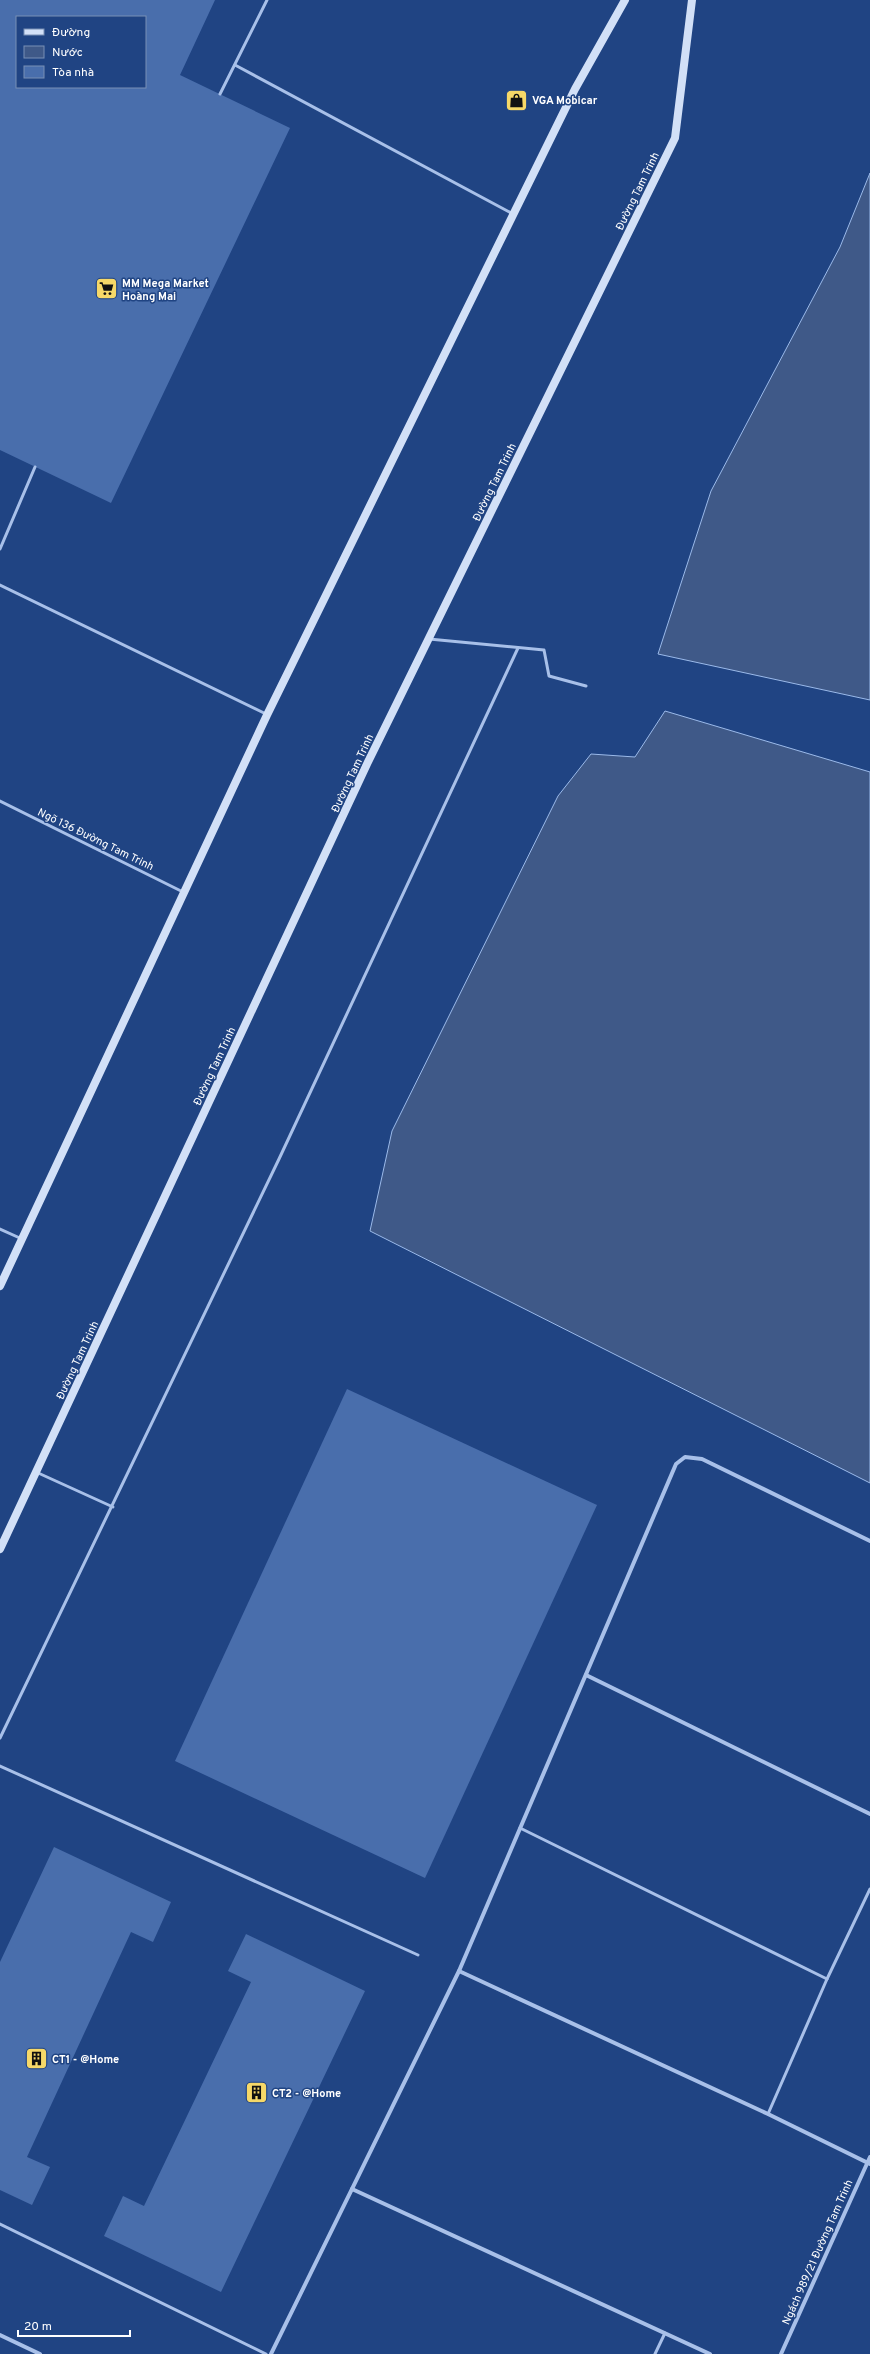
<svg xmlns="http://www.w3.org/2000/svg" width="870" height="2354" font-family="Overpass,sans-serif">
  <rect width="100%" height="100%" fill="#204483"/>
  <g fill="#3f5988" stroke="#9bbaea">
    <polygon points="870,173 870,700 658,654 711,491 840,247"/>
    <polygon points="665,711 870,772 870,1483 370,1231 392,1131 558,796 591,754 635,757"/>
  </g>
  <g fill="#496eac" fill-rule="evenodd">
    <path d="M0,0h215l-35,75 110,53 -179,375 -111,-53zM17,17h128v70h-128z"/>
    <polygon points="347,1389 597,1505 425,1878 175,1761"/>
    <polygon points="54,1847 171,1902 153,1942 131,1932 27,2157 50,2167 32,2205 0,2190 0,1962"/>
    <polygon points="246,1934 365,1991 221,2292 104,2236 123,2196 144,2206 251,1982 228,1971"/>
  </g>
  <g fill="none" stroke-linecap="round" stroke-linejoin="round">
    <g stroke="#a8c0e9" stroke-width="3">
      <polyline points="235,65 513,214"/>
      <polyline points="220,94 267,0"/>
      <polyline points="0,549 35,467"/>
      <polyline points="0,585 266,714"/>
      <polyline points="429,639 544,650 549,676 586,686"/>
      <polyline points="0,801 183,892"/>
      <polyline points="0,1229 22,1239"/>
      <polyline points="36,1472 113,1507"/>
      <polyline points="0,1738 279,1159 518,648"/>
      <polyline points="0,1766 418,1955"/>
      <polyline points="520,1828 827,1979"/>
      <polyline points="768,2114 827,1979 870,1889"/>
      <polyline points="0,2224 266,2354"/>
      <polyline points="655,2354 665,2333"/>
    </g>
    <g stroke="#a8c0e9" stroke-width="4">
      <polyline points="586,1675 870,1814"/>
      <polyline points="459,1971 768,2114 870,2164"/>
      <polyline points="352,2189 710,2354"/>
      <polyline points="0,2335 40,2354"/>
      <polyline points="271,2354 459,1971 676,1464 685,1457 702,1459 870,1541"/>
      <polyline points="781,2354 870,2157"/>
    </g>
    <g stroke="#d2e0f7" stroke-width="8">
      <polyline points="0,1286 267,715 575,89 625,0"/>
      <polyline points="0,1549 367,764 675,138 692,0"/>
    </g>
  </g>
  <defs>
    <symbol id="shop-square" viewBox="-11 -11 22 22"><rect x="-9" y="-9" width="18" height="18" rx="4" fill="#f6d868" stroke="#204483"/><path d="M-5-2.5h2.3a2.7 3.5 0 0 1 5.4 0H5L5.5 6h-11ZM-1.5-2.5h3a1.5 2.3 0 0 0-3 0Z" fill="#111"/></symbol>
    <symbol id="supermarket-square" viewBox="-11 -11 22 22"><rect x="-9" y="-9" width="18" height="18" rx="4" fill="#f6d868" stroke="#204483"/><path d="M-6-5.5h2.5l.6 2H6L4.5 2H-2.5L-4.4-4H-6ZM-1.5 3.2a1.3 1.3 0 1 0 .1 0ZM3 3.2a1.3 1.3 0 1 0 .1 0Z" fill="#111"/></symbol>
    <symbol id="building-square" viewBox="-11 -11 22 22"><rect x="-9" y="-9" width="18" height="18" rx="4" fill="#f6d868" stroke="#204483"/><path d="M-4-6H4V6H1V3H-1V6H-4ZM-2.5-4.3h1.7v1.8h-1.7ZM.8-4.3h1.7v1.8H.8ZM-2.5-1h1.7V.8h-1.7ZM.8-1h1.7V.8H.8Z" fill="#111"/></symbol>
  </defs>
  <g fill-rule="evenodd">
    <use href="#shop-square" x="504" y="88" width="25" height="25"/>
    <use href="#supermarket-square" x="94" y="276" width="25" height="25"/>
    <use href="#building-square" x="24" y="2046" width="25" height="25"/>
    <use href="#building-square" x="244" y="2080" width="25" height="25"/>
  </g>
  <g text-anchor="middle" stroke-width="3" stroke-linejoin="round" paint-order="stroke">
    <g font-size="11" font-weight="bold" fill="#fff" stroke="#204483" text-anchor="start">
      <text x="532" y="104">VGA Mobicar</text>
      <text x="122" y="287">MM Mega Market<tspan x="122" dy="13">Hoàng Mai</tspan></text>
      <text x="52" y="2063">CT1 - @Home</text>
      <text x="272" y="2097">CT2 - @Home</text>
    </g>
    <g font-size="11" fill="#fff" stroke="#204483">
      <text transform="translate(637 191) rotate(-64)" y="4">Đường Tam Trinh</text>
      <text transform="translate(494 482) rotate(-64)" y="4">Đường Tam Trinh</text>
      <text transform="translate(352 773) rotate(-65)" y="4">Đường Tam Trinh</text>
      <text transform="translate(96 839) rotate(26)" y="4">Ngõ 136 Đường Tam Trinh</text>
      <text transform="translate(214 1066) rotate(-65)" y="4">Đường Tam Trinh</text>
      <text transform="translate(77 1360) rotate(-65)" y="4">Đường Tam Trinh</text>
      <text transform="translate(817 2252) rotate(-66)" y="4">Ngách 989/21 Đường Tam Trinh</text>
    </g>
  </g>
  <rect x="16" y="16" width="130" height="72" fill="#204483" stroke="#798fb5"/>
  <rect x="24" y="29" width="20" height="6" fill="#d2e0f7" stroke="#798fb5"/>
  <text x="52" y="36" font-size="12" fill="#ffffff">Đường</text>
  <rect x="24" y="46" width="20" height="12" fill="#3f5988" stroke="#798fb5"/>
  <text x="52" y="56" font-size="12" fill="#ffffff">Nước</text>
  <rect x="24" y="66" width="20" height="12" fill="#496eac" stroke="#798fb5"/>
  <text x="52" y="76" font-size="12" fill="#ffffff">Tòa nhà</text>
  <path d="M18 2330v6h112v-6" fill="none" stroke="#ffffff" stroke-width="2"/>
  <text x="24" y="2330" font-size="12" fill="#ffffff" stroke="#204483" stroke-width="3" paint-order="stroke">20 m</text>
</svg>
